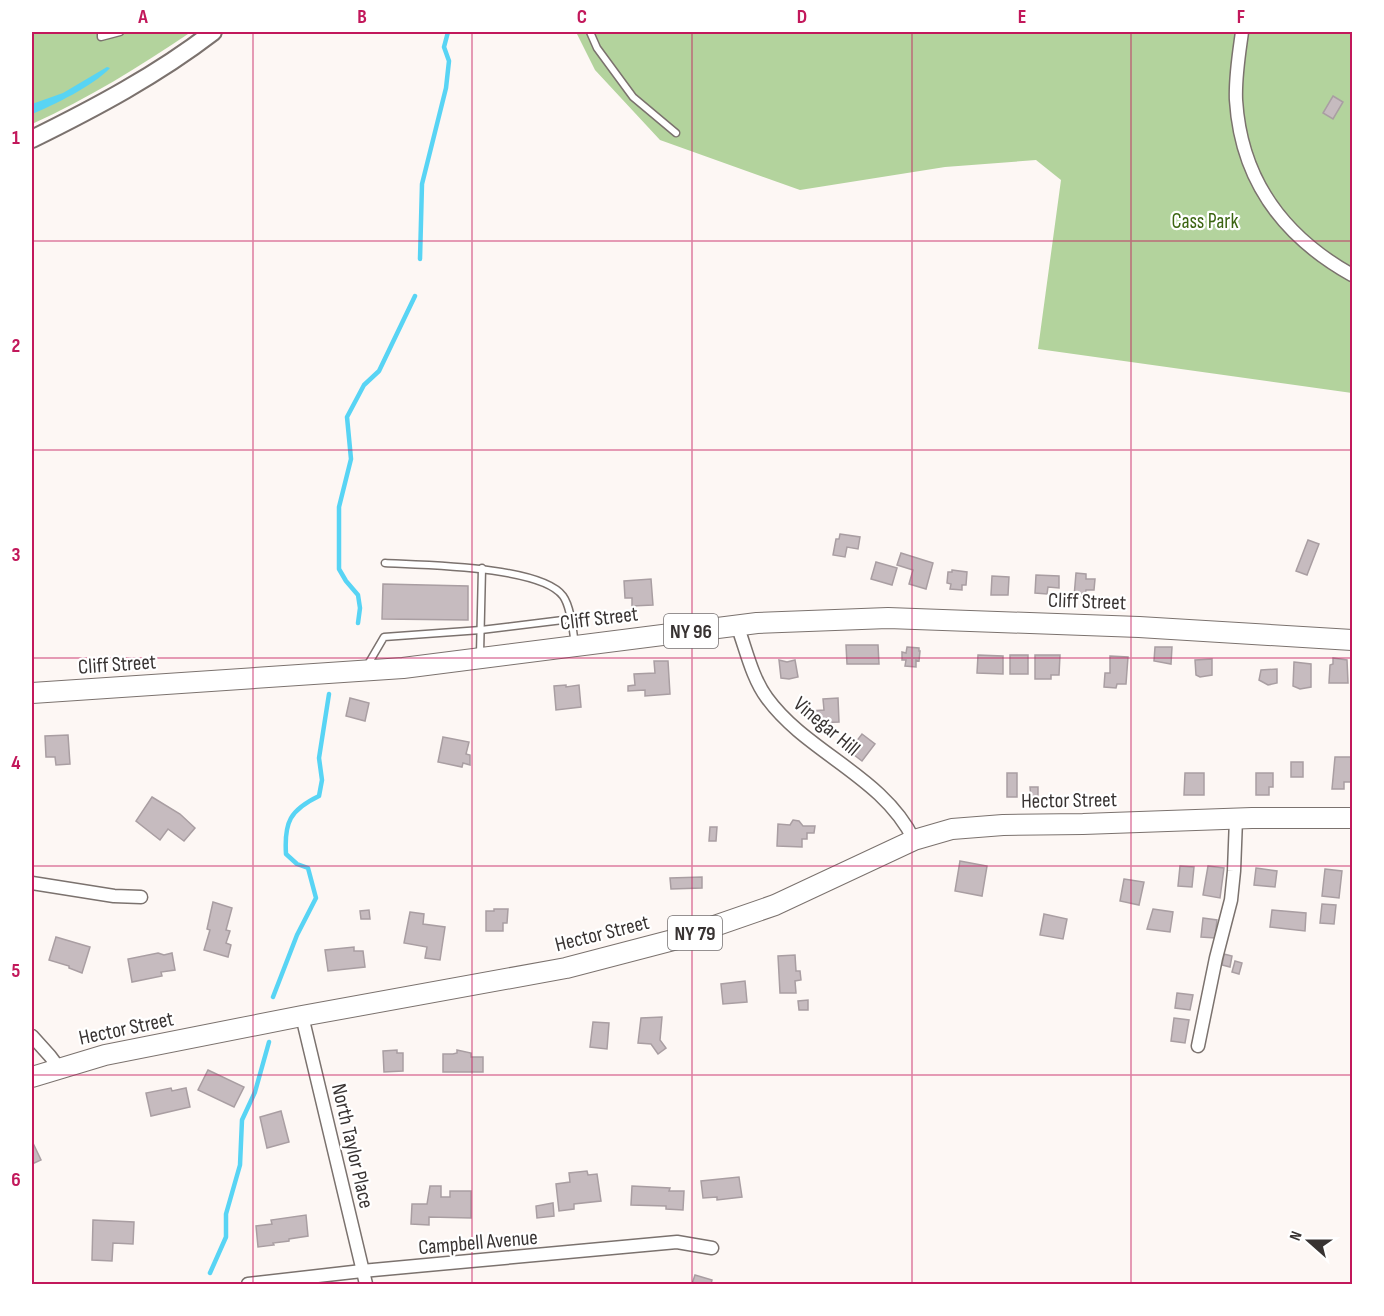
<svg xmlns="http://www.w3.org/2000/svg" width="1384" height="1316" font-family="'Sofia Sans Condensed',sans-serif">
  <rect width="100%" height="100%" fill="#fdf7f4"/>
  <g fill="#b3d39d">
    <path d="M32,32h159c-51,34 -103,67 -159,92z"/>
    <polygon points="576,32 1352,32 1352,393 1038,349 1061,180 1036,160 945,167 800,190 660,140 595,70"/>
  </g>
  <path fill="#58d4f4" d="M107,67l3,1c-17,18 -56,37 -78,46v-10l31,-11z"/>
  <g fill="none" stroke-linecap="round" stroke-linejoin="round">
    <g stroke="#58d4f4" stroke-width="4.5">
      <polyline points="420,259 422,184 446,88 449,61 444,47 448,32"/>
      <polyline points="358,623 360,608 358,595 346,581 339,569 339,507 351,459 347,417 364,385 379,371 415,296"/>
      <path d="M273,997l24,-62 19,-37 -8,-30 -11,-4 -11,-10c-2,-32 4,-44 33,-58l3,-16 -3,-22 10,-64"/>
      <polyline points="210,1273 226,1237 226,1214 240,1165 242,1120 255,1092 269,1042"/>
    </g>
  </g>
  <g fill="#c6bbbf" stroke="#a99ea2" stroke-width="1.5">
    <polygon points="1333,96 1343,102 1333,119 1323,113"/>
    <polygon points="840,534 860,537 858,549 847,547 845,557 833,555 836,539 839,539"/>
    <polygon points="1308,540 1319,544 1307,575 1296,571"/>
    <polygon points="901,553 933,563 926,589 909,584 913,570 897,565"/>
    <polygon points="876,562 897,568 892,585 871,579"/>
    <polygon points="952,570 967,572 966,585 962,585 962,590 950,589 951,584 947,583 948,572 952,572"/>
    <polygon points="1076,573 1086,574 1086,579 1095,579 1094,590 1086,590 1085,597 1074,597"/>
    <polygon points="1036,575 1059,576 1059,588 1048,587 1047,594 1035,593"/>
    <polygon points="992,576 1009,577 1008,595 991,595"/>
    <polygon points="651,579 653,605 632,606 632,598 625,598 624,581"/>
    <polygon points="383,584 468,586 468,620 382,619"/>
    <polygon points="846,645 878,645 879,664 847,664"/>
    <polygon points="907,647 919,648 919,651 920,651 919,661 916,660 916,667 905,666 906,660 902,660 902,652 906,653"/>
    <polygon points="1155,647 1172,647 1171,664 1154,661"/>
    <polygon points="978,655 1003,656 1003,674 977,673"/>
    <rect x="1010" y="655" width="18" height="19"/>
    <polygon points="1035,655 1060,655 1059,675 1051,675 1051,679 1035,679"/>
    <polygon points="1110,656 1128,657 1126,684 1117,684 1116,688 1104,687 1105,673 1110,673"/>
    <polygon points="1333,658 1347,660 1348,683 1329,683 1330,665 1333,664"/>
    <polygon points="1212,659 1212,675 1200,677 1196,675 1195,660"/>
    <polygon points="779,660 787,662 795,660 798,677 789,679 781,678"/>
    <polygon points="654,661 668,661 670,694 645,696 645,690 628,691 628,686 635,685 634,674 655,673"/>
    <polygon points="1294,662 1311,664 1311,687 1300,689 1293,686"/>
    <polygon points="1277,669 1277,683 1268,685 1259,680 1261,670"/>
    <polygon points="566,685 566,687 579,685 581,707 556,710 554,686"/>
    <polygon points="350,698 369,703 365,721 346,716"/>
    <polygon points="838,698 839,722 811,723 810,711 824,710 823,699"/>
    <polygon points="862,734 875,744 862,761 849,751"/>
    <polygon points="68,735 70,764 56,765 55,757 46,757 45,736"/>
    <polygon points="443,737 469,742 466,754 470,755 470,765 463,763 462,767 438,762"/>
    <polygon points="1335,757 1351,757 1351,782 1344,782 1344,789 1332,789"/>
    <rect x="1291" y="762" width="12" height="15"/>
    <rect x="1007" y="773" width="10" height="24"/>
    <polygon points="1185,773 1204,773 1204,795 1184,795"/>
    <polygon points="1256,773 1273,773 1273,787 1269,787 1269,795 1256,795"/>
    <polygon points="1030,787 1038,787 1038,799 1031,799"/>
    <polygon points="152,797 180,814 195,828 184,841 168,829 160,840 136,821"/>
    <polygon points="793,820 799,821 803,826 815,826 814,833 807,833 807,839 802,839 802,847 777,846 778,824 790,825"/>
    <polygon points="710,827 717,827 716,841 709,841"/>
    <polygon points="960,861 987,866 982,896 955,891"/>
    <polygon points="1180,866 1194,867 1192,887 1178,886"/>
    <polygon points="1208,866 1224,868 1220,898 1203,895"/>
    <polygon points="1256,868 1277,871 1275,887 1254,885"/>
    <polygon points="1325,869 1342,871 1339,898 1322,896"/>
    <polygon points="702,877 702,888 671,889 670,878"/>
    <polygon points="1124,879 1144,882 1139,905 1120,901"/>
    <polygon points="213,902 232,908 226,930 230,931 226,943 231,945 228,957 204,950 210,930 207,929"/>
    <polygon points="1322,904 1336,905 1334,924 1320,923"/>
    <polygon points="494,909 508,909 507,923 503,923 503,931 486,931 486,911 494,911"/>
    <polygon points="1153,909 1173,912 1170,932 1147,929"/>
    <polygon points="369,910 370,919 361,919 360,911"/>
    <polygon points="1272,910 1306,913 1305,931 1270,927"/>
    <polygon points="410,912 424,914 423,924 445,927 440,960 425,958 427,947 404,943"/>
    <polygon points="1044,914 1067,919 1063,939 1040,935"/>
    <polygon points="1203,918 1217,920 1215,938 1201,937"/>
    <polygon points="56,937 90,947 82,973 69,968 69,966 49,960"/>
    <polygon points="354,947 354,951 363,951 365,967 328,971 325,950"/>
    <polygon points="158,953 164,955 172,953 175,970 161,972 162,976 132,982 128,959"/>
    <polygon points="1224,954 1232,956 1230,967 1222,965"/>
    <polygon points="795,955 796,971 800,971 801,980 795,981 796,993 780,993 778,956"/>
    <polygon points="1235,961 1242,963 1239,974 1232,972"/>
    <polygon points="745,981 747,1002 723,1004 721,984"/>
    <polygon points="1177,993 1193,995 1190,1010 1175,1008"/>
    <polygon points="808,1000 808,1010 799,1010 798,1001"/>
    <polygon points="662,1017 660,1040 666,1048 658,1054 651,1044 638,1043 641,1018"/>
    <polygon points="1174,1018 1189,1020 1185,1043 1171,1041"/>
    <polygon points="593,1022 609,1023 607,1049 590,1047"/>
    <polygon points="397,1050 397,1053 403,1053 403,1071 384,1072 383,1051"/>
    <polygon points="457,1050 471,1053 471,1057 483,1057 483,1072 443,1072 443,1054 453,1054 457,1053"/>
    <polygon points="208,1070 244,1087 234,1107 198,1090"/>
    <polygon points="171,1088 172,1091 186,1088 190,1107 151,1116 146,1093"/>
    <polygon points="281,1111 289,1142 267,1148 260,1117"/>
    <polygon points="32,1141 41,1160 32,1164"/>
    <polygon points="587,1171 588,1175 597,1174 601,1201 574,1204 574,1209 559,1211 556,1184 570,1182 569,1173"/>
    <polygon points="739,1177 742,1197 717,1200 717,1197 703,1198 701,1181"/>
    <polygon points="430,1186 441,1186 441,1197 450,1197 450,1191 471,1191 471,1218 429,1217 429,1225 411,1224 412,1204 427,1204"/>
    <polygon points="632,1186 670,1188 669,1191 684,1191 683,1210 666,1209 666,1206 631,1205"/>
    <polygon points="553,1203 554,1216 537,1218 536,1206"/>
    <polygon points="306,1215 308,1236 289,1239 289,1241 273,1243 274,1245 258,1247 256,1226 272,1224 271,1220"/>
    <polygon points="93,1220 134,1222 133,1244 113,1243 112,1261 92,1260"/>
    <polygon points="695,1275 712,1280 711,1284 692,1284"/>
  </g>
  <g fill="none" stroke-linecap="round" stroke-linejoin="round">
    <defs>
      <g id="service">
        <polyline points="101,32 101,37 120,32"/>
        <polyline points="590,32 597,48 633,97 676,133"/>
        <path d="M385,563c37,2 156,3 178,33 8,11 10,35 12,49"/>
        <polyline points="480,654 482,568"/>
        <polyline points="367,666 384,637 481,630 571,619"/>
      </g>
      <g id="minor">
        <path d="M1242,32c-3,22 -7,45 -6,68 5,80 48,137 116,175"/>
        <path d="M737,625c9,24 15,53 30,73 40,55 116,78 147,142"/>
        <polyline points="32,883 114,896 141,897"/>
        <polyline points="302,1016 366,1284"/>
        <polyline points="32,1036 50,1056 59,1068"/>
        <polyline points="1198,1046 1216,958 1231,900 1234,871 1236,819"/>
        <polyline points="248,1284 362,1271 677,1242 712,1248"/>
      </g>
      <path id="secondary" d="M32,139c63,-31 125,-64 181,-107"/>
      <g id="primary">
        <polyline points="32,693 403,668 757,623 888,618 1139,627 1352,640"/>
        <polyline points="32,1077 105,1055 302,1016 566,968 677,939 775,905 914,840 952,829 1003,825 1083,824 1252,818 1352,818"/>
      </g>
    </defs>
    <use href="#service" stroke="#7b726e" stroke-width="9"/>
    <use href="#minor" stroke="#7b726e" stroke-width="15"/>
    <use href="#secondary" stroke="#7b726e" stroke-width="20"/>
    <use href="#primary" stroke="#7b726e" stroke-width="22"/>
    <use href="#service" stroke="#fff" stroke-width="6"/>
    <use href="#minor" stroke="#fff" stroke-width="12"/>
    <use href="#secondary" stroke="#fff" stroke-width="16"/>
    <use href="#primary" stroke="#fff" stroke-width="20"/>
  </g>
  <path fill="none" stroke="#c2185b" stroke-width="1.5" stroke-opacity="0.55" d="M253,32v1252M472,32v1252M692,32v1252M912,32v1252M1131,32v1252M32,241h1320M32,450h1320M32,658h1320M32,866h1320M32,1075h1320"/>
  <g text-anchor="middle" stroke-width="4.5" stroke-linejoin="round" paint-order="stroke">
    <g fill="#fff" stroke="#747070" stroke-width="1.5">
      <rect x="664" y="614" width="54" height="34" rx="4.5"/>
      <rect x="668" y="916" width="54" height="34" rx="4.5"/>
    </g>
    <g font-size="20" font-weight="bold" fill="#383332">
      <text x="691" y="638">NY 96</text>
      <text x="695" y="940">NY 79</text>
    </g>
    <g font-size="21" fill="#3c6512" stroke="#fff">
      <text x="1205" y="228">Cass Park</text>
    </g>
    <g font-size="21" fill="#383332" stroke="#fff">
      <text transform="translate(1087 601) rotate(2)" y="7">Cliff Street</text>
      <text transform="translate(599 618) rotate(-7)" y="7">Cliff Street</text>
      <text transform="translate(117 664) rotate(-4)" y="7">Cliff Street</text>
      <text transform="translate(827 726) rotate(40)" y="7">Vinegar Hill</text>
      <text transform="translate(1069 800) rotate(-1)" y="7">Hector Street</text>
      <text transform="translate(602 933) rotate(-14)" y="7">Hector Street</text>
      <text transform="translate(126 1028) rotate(-12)" y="7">Hector Street</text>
      <text transform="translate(353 1146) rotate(77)" y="7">North Taylor Place</text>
      <text transform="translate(478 1242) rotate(-5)" y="7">Campbell Avenue</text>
    </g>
  </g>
  <rect width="1384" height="1316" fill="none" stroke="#ffffff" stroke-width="66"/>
  <g transform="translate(1309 1241) rotate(291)" stroke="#ffffff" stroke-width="4.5" paint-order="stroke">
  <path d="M0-4.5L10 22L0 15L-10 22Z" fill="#383332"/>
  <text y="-9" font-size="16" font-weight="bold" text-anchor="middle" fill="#383332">N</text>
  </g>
  <rect x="33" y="33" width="1318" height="1250" fill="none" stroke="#c2185b" stroke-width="2"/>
  <g font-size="20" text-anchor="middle" font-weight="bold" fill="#c2185b">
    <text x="143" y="23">A</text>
    <text x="362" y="23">B</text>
    <text x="582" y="23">C</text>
    <text x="802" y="23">D</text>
    <text x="1022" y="23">E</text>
    <text x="1241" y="23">F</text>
    <text x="16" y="144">1</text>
    <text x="16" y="352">2</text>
    <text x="16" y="561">3</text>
    <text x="16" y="769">4</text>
    <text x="16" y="977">5</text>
    <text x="16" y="1186">6</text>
  </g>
</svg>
